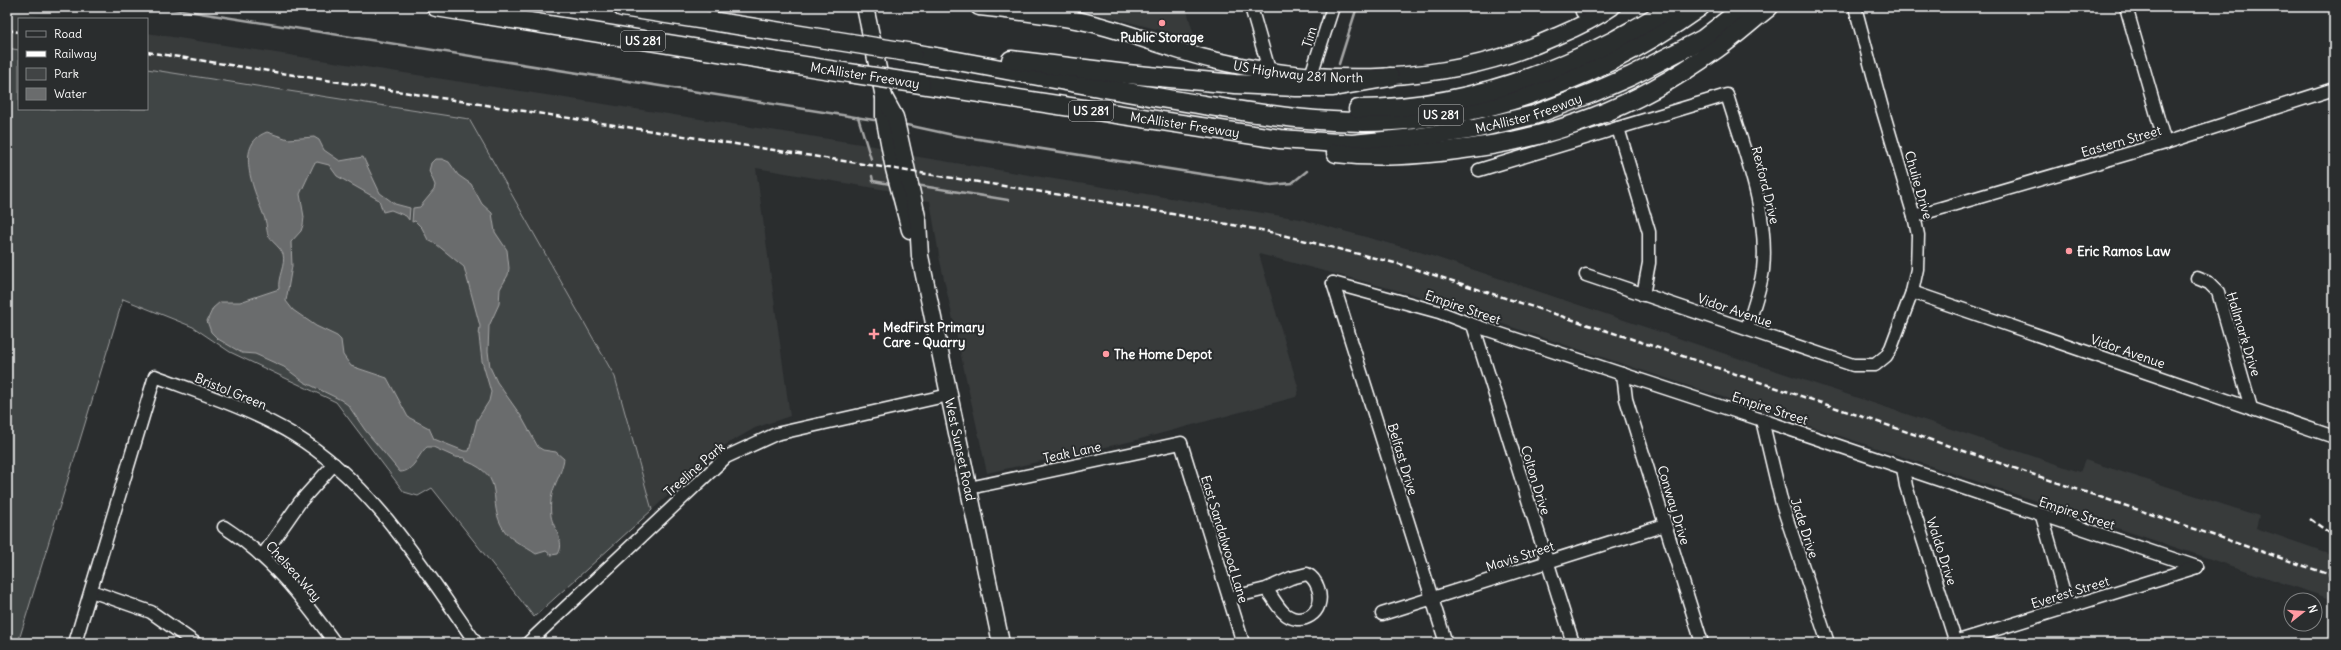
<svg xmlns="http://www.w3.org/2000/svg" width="2341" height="650" font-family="Delius,sans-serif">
  <rect width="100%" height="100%" fill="#2a2d2e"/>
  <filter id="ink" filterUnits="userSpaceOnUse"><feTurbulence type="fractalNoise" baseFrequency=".025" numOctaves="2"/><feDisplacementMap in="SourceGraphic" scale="8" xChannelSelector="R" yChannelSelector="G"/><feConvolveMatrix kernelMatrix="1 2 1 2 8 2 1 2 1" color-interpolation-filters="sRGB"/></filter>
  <g filter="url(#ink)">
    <g fill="#373a3b">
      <polygon points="1052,7 1186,7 1195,39 1101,15"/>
      <polygon points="7,11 59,19 19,19 19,50 7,48"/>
      <polygon points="147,33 880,147 892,191 756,168 790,416 755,428 722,447 652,510 615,377 469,119 147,69"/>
      <polygon points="913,156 1300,219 1417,251 2080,472 2085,460 2259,516 2256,528 2334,555 2334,600 1415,295 1259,254 1299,390 1296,397 1133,441 987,473 940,261 930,201 921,200"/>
    </g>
    <polygon fill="#414445" stroke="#a0a2a2" points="7,48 19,50 19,109 147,109 147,69 469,119 615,377 652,510 534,617 432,488 418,496 404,492 336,402 230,352 193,327 123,299 18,643 7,643"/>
    <path fill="#6a6c6d" stroke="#a6a7a7" d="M267,132l21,7 26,-2 5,3 5,10 16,11 23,-4 17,36 15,11 15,4 -1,12 -3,-4 -15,-6 -8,2 -4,-12 -42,-24 -8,-11 -12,-3 -3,2 -14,30 4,23 -1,8 -2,6 -10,11 1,24 -6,35 7,9 23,16 21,10 4,4 2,15 8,11 36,12 21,39 21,11 5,11 30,12h5l8,-31 12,-19 2,-9 -9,-31 -3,-25 1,-10 -16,-59 -28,-23 -8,-4 -6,-12 -7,-7 -3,1 1,-14 7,-1 14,-17 1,-5 -6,-14 2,-8 4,-4h7l7,3 9,13 13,9 11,20 10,9 3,19 12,18 2,18 -1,7 -8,14 -1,15 -10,22 -1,25 2,16 7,15 24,34 17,31 5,3 13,2 8,7c-4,23 -16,29 -13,57 2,12 15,26 7,38l-7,1 -5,-4 -10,3c-11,-8 -25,-13 -32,-24 -19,-29 5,-52 -38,-69l-1,-3 -10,-1 -22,-10h-6c-9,7 -13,25 -27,25l-35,-42 -17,-25 -7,-5 -37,-18 -20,-15 -29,-13 -13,-1 -24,-14 -7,-7 -4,-11 6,-13 7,-6h20l39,-13c-2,-12 7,-24 4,-35 -3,-7 -10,-11 -14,-17 -3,-6 -2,-12 -4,-18 -8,-23 -34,-74 2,-87z"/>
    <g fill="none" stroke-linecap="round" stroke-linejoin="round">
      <g stroke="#a6a7a7" stroke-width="2.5">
        <polyline points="162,7 874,120"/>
        <polyline points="1339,64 1357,7"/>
        <polyline points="858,117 871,159"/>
        <polyline points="907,125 953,135 1271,185 1292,183 1307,171"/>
        <polyline points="872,176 873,181 890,184"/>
        <polyline points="916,185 1008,200"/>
      </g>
      <defs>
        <g id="minor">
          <polyline points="1251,7 1269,70"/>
          <polyline points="1581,7 1582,12"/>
          <polyline points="2126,7 2165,143"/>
          <polyline points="1311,75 1333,7"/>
          <polyline points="1618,128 1649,232 1649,263 1643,295"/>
          <path d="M1479,170l248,-75c17,56 42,116 36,175 -3,20 -10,39 -16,58"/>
          <polyline points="1914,216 2165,143 2334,89"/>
          <polyline points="1586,275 1853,365 1875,365 1886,356 1891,348 1912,292 1917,269 1918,235 1914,216 1882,108 1855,7"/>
          <polyline points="2197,278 2209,283 2218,292 2251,408"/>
          <polyline points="1333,283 1439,312 1473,325 1762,420 2197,567"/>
          <polyline points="1333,283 1446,643"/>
          <polyline points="1912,292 2334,437"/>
          <polyline points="1473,325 1573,643"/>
          <polyline points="1623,374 1626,399 1702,643"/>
          <polyline points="1762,420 1782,504 1828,643"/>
          <polyline points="1903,468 1906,486 1956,643"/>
          <polyline points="969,488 1181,443 1243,643"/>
          <polyline points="2042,516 2068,607"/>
          <path d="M224,527c47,30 79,72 111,116"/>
          <polyline points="263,555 300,502 334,464"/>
          <polyline points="91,591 151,612 195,643"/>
          <path d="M1229,598l37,-9 25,-11 16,-4c6,3 9,8 11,14 9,25 -18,41 -35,24 -7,-7 -11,-16 -17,-23"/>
          <polyline points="1382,614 1665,525"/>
          <path d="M75,643l80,-267c48,18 96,33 139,59 80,49 129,133 182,208"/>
          <polyline points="528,643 726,457 776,434 949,395"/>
          <polyline points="1952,643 2197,567"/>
        </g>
        <g id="major">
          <polyline points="865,7 884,97 884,116 894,169 910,230"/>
          <path id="s1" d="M979,7c37,4 75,8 111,16 41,10 81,27 123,37 113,27 237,25 344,-24 19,-8 38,-17 55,-29"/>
          <path id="s2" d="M884,97l11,20 23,104 2,35 81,387"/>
        </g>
        <g id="highway">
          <polyline points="436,7 849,73"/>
          <polyline points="622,7 832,40"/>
          <path d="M913,53c97,17 194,37 291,52 63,10 125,20 188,16 113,-7 217,-49 308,-114"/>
          <polyline points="1011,60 1127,74 1235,84 1296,87 1333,87 1390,77"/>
          <path id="s3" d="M921,84l359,55 72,5 63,-6 59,-9 60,-14 58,-22 39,-17 72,-37 41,-32"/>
          <path d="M1358,109c90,0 178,-28 257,-69 19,-11 38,-20 55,-33"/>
          <path d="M1336,153c41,5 80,2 120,-3 98,-11 179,-42 259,-100 19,-13 36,-29 54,-43"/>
        </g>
      </defs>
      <use href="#minor" stroke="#fff" stroke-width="15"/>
      <use href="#major" stroke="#fff" stroke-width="19"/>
      <use href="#highway" stroke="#fff" stroke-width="21"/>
      <use href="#minor" stroke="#2a2d2e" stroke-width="12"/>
      <use href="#major" stroke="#2a2d2e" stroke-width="16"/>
      <use href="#highway" stroke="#2a2d2e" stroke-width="18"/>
      <g stroke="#fff" stroke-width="2.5" stroke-dasharray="6 3" stroke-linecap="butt">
        <polyline points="7,30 19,32"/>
        <polyline points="147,52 1106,202 1266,231 1403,265 1629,338 2334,576"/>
        <polyline points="2310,519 2334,536"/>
      </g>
      <defs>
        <g id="highway-bridge">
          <polyline points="832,40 913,53"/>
          <polyline points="849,73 921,84"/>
        </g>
      </defs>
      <use href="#highway-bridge" stroke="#fff" stroke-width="21" stroke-linecap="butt"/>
      <use href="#highway-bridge" stroke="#2a2d2e" stroke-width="18"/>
    </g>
  </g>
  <g fill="#ff9aa2" stroke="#2a2d2e" stroke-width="1.5">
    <circle cx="1162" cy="23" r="4"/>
    <circle cx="2069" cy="251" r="4"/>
    <path d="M872 328h4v4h4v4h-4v4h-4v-4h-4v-4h4z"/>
    <circle cx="1106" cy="354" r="4"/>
  </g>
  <g text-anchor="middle" stroke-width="4" stroke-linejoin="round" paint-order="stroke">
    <g fill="#2a2d2e" stroke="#bfc0c0" stroke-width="1">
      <rect x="621" y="31" width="44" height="20" rx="3"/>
      <rect x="1069" y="101" width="44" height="20" rx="3"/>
      <rect x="1419" y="105" width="44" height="20" rx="3"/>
    </g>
    <g font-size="12" font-weight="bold" fill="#fff">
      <text x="643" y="45">US 281</text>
      <text x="1091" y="115">US 281</text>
      <text x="1441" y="119">US 281</text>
    </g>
    <g font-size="13" font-weight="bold" fill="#fff" stroke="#2a2d2e" text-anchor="start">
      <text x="1162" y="42" text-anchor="middle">Public Storage</text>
      <text x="2077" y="256">Eric Ramos Law</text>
      <text x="883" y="332">MedFirst Primary<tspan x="883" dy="15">Care - Quarry</tspan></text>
      <text x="1114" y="359">The Home Depot</text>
    </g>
    <g font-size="13" fill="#fff" stroke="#2a2d2e">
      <text transform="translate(1309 37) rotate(-73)" y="5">Tim</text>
      <text dy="5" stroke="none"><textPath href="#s1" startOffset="327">US Highway 281 North</textPath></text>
      <text transform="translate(865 75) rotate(9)" y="5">McAllister Freeway</text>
      <text dy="5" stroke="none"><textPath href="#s3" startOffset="615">McAllister Freeway</textPath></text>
      <text dy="5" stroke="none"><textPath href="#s3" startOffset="267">McAllister Freeway</textPath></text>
      <text transform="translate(2121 141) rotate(-16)" y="5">Eastern Street</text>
      <text transform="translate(1766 185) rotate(76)" y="5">Rexford Drive</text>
      <text transform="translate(1919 185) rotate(74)" y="5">Chulie Drive</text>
      <text transform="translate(1463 307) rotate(19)" y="5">Empire Street</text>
      <text transform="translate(1735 310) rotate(19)" y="5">Vidor Avenue</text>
      <text transform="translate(2244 334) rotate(73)" y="5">Hallmark Drive</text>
      <text transform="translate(2128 351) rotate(19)" y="5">Vidor Avenue</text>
      <text transform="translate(231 391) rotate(22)" y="5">Bristol Green</text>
      <text transform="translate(1770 408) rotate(18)" y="5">Empire Street</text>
      <text dy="5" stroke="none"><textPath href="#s2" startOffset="362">West Sunset Road</textPath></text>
      <text transform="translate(1072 452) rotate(-12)" y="5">Teak Lane</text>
      <text transform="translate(1403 459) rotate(73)" y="5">Belfast Drive</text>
      <text transform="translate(694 469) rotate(-41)" y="5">Treeline Park</text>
      <text transform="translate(1536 480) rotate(73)" y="5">Colton Drive</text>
      <text transform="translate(1674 505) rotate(73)" y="5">Conway Drive</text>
      <text transform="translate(2077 513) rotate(18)" y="5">Empire Street</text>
      <text transform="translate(1805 528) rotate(72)" y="5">Jade Drive</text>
      <text transform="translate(1225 539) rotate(73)" y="5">East Sandalwood Lane</text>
      <text transform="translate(1942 551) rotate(72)" y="5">Waldo Drive</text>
      <text transform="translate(1520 556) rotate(-18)" y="5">Mavis Street</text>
      <text transform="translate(294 571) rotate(48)" y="5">Chelsea Way</text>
      <text transform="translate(2070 592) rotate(-17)" y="5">Everest Street</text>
    </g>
  </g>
  <rect width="2341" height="650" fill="none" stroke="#2a2d2e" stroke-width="24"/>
  <rect x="12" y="12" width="2317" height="626" fill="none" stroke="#fff" stroke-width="1.5" filter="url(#ink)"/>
  <rect x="18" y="18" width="130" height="92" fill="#2a2d2e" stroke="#7f8182"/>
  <rect x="26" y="31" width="20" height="6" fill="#2a2d2e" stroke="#7f8182"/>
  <text x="54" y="38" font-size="12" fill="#ffffff">Road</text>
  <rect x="26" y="51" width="20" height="6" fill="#ffffff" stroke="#7f8182"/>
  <text x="54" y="58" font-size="12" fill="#ffffff">Railway</text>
  <rect x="26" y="68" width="20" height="12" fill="#414445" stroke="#7f8182"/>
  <text x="54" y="78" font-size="12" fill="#ffffff">Park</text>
  <rect x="26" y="88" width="20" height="12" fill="#6a6c6d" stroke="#7f8182"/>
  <text x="54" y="98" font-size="12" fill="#ffffff">Water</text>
  <g transform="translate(2303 612) rotate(73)"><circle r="19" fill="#2a2d2e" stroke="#7f8182"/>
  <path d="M0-3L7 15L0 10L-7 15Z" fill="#ff9aa2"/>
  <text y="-6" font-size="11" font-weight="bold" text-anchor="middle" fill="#ffffff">N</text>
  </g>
</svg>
